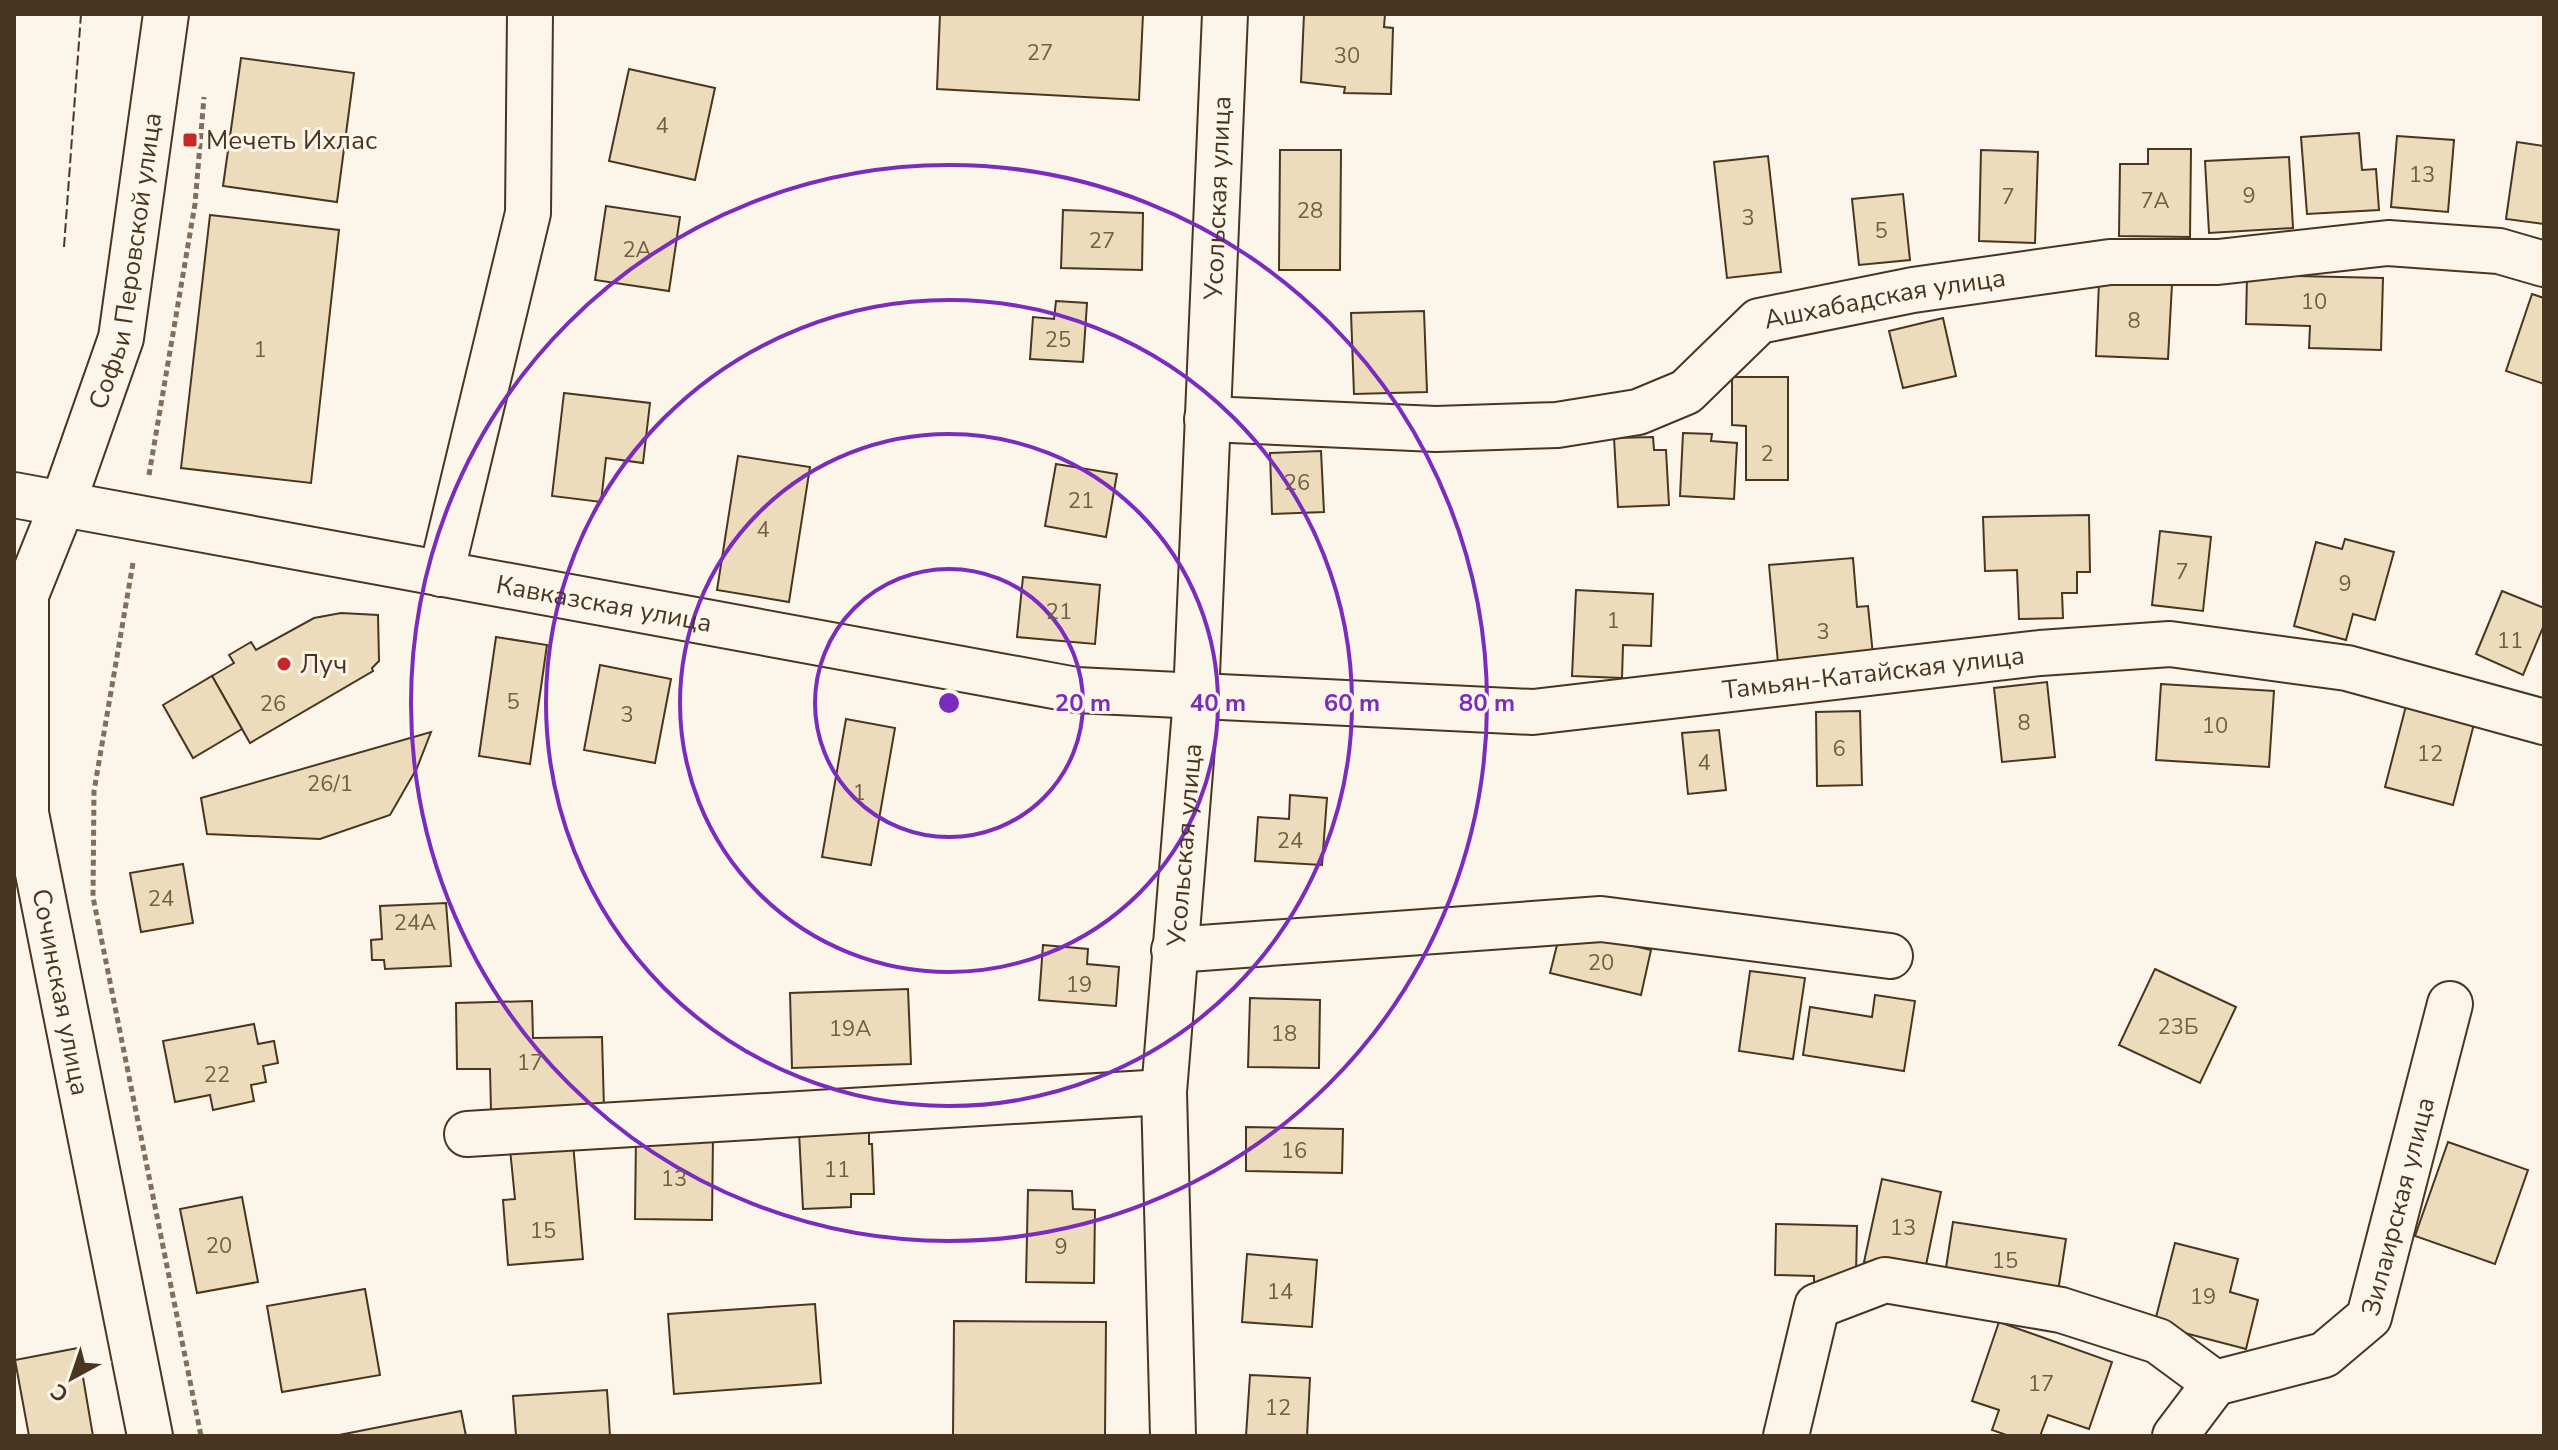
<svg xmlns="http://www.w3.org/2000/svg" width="2558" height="1450" font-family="'Nunito Sans',sans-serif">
  <rect width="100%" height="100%" fill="#fbf6e9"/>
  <g fill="#ecdcbc" stroke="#4a3520" stroke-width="2">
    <polygon points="940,14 1143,14 1139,100 937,89"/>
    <polygon points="1304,14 1385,14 1384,27 1393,28 1391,94 1344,93 1345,87 1301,82"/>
    <polygon points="241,58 354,73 337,202 223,186"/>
    <polygon points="629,69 715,88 695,180 609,161"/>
    <polygon points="2359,133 2362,170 2376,169 2379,210 2307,214 2301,137"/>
    <polygon points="2397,136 2454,140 2448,212 2391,207"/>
    <polygon points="2517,142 2544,146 2544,224 2506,219"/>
    <polygon points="2148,149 2191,149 2190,237 2119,236 2120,164 2148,164"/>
    <polygon points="1280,150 1341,150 1340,270 1279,270"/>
    <polygon points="1981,150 2038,152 2035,243 1979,241"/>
    <polygon points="1768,156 1781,272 1727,278 1714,162"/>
    <polygon points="2289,157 2293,228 2209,233 2205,161"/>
    <polygon points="1903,194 1910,260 1859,265 1852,199"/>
    <polygon points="606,206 680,217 669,291 595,280"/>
    <polygon points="1063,210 1143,213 1142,270 1061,268"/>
    <polygon points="210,215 339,230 311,483 181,468"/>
    <polygon points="2247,275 2383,278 2381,350 2309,348 2310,326 2246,324"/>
    <polygon points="2099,281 2172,284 2168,359 2096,356"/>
    <polygon points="2532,294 2544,298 2544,384 2506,371"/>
    <polygon points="1056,301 1087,303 1083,362 1030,359 1033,317 1054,319"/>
    <polygon points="1424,311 1427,392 1354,394 1351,313"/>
    <polygon points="1943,318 1956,376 1903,388 1889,331"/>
    <polygon points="1732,377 1788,377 1788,480 1746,480 1746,426 1732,425"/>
    <polygon points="564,393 650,403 643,463 606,458 601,502 552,496"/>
    <polygon points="1683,433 1712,434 1711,441 1737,443 1734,499 1680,496"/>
    <polygon points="1653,437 1654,450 1666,450 1669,505 1618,507 1614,438"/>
    <polygon points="1321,451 1324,512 1272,514 1270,453"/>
    <polygon points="738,456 810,467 789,602 717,590"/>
    <polygon points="1056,464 1117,474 1106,537 1045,526"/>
    <polygon points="2089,515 2090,572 2077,572 2077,593 2062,593 2063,618 2019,619 2017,570 1985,571 1983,517"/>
    <polygon points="2160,531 2211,537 2203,611 2152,605"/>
    <polygon points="2345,539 2394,552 2375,620 2353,614 2346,640 2294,626 2316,542 2342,549"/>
    <polygon points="1853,558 1857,607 1868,606 1873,655 1778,663 1769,565"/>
    <polygon points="1023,577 1100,585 1095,644 1017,637"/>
    <polygon points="1576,590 1653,594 1651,646 1623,645 1622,678 1572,676"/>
    <polygon points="2502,591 2544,608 2544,625 2523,675 2476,654"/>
    <polygon points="341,613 378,615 379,661 372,668 373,671 250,743 212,676 234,663 229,655 251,642 256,650 314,618"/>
    <polygon points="496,637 547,645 530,764 479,756"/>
    <polygon points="600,665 671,679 655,763 584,750"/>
    <polygon points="212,676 242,729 193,758 163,705"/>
    <polygon points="2047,682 2055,757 2002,762 1994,688"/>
    <polygon points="2161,684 2274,691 2269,767 2156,760"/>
    <polygon points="2407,702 2475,720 2453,805 2385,787"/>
    <polygon points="1860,711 1862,785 1817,786 1816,712"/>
    <polygon points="846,719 895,728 871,865 822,857"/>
    <polygon points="1719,730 1726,790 1688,794 1682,733"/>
    <polygon points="431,732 417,768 390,815 320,839 207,834 201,798"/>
    <polygon points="1290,795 1327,798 1322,865 1255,861 1258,817 1289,819"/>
    <polygon points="183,864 193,923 141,932 130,873"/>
    <polygon points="446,903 451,966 385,969 384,960 372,960 371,940 382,939 380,906"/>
    <polygon points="1561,929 1651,950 1641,995 1550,973"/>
    <polygon points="1043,945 1088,949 1087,964 1119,967 1116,1006 1039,1000"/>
    <polygon points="2155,969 2236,1007 2200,1083 2119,1045"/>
    <polygon points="1750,971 1805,978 1793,1059 1739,1051"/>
    <polygon points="908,989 911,1064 792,1068 790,993"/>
    <polygon points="1875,995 1915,1001 1904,1071 1803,1055 1810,1007 1872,1017"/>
    <polygon points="1250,998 1320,1000 1319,1068 1248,1067"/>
    <polygon points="532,1001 533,1038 602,1037 604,1108 491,1110 490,1069 457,1069 456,1003"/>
    <polygon points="254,1024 258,1044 274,1041 278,1063 263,1066 266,1082 251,1085 254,1101 213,1110 210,1095 175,1102 163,1041"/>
    <polygon points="1246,1127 1343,1129 1342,1173 1246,1171"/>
    <polygon points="869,1129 869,1144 872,1144 874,1194 851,1194 851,1207 803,1209 799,1132"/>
    <polygon points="636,1136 713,1137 712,1220 635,1219"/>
    <polygon points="2448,1142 2528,1170 2495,1264 2415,1236"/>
    <polygon points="573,1143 583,1259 508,1265 503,1200 515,1199 510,1149"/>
    <polygon points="1882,1179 1941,1192 1924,1275 1864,1262"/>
    <polygon points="1028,1190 1072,1191 1073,1209 1095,1210 1094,1283 1026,1282"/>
    <polygon points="242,1197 258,1282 197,1293 180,1209"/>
    <polygon points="1953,1222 2066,1239 2057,1298 1944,1281"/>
    <polygon points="1776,1224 1857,1226 1856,1275 1814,1292 1814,1276 1775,1275"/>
    <polygon points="2175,1243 2238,1259 2230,1292 2258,1300 2246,1349 2154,1325"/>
    <polygon points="1247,1254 1317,1260 1312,1327 1242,1322"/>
    <polygon points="365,1289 380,1375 282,1392 267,1306"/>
    <polygon points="815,1304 821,1383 674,1394 668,1314"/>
    <polygon points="954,1321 1106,1322 1105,1436 953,1436"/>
    <polygon points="1999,1322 2112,1362 2089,1429 2048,1415 2040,1436 2009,1436 1992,1430 1999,1410 1972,1401"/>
    <polygon points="78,1348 93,1436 29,1436 15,1360"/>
    <polygon points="1250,1375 1310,1378 1307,1436 1246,1436"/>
    <polygon points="607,1390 610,1436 516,1436 513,1396"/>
    <polygon points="461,1411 466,1436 334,1436"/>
  </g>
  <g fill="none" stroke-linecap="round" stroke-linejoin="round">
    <defs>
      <g id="minor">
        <path id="s1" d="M1207,419l229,10 121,-4 81,-13 48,-20 73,-71 154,-31 197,-28h108l170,-19 111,8 45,13"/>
        <path id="s2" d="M14,495l1062,195 457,22 507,-59 130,-9 177,24 197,54"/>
        <polyline points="441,574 528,213 530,14"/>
        <polyline points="1174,950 1601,919 1890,956"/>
        <polyline points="467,1134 1164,1092"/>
        <path id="s3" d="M1173,1436l-9,-344 32,-394 29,-684"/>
        <polyline points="1786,1436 1817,1306 1885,1280 2061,1310 2158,1341 2215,1383"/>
        <path id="s4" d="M2175,1436l40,-53 109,-28 45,-38 81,-313"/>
      </g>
      <g id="major">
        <path id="s5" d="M150,1436l-124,-623v-218l37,-92 58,-165 45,-324"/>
      </g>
    </defs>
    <use href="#minor" stroke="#4a3520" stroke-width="48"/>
    <use href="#major" stroke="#4a3520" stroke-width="48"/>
    <g stroke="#7f6f5c" stroke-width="5" stroke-dasharray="6 4" stroke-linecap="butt">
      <polyline points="149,475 195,204 204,97"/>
      <polyline points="133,563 94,791 93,897 201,1436"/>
    </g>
    <use href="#minor" stroke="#fbf6e9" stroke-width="44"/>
    <use href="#major" stroke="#fbf6e9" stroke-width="44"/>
    <polyline stroke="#4a3520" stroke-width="2" stroke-dasharray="10 4" stroke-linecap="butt" points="64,247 81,14"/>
  </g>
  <g fill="none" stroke="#7b2cbf" stroke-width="4">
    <circle cx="949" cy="703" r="134"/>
    <circle cx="949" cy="703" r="269"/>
    <circle cx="949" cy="703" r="403"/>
    <circle cx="949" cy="703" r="538"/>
  </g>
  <g fill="#c62828" stroke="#fbf6e9" stroke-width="3">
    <rect x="182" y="132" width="16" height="16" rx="4"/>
    <circle cx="284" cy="664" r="8"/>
  </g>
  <g text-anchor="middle" stroke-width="6" stroke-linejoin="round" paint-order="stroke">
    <g font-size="22" fill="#725f47">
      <text x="1040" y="60">27</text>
      <text x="1347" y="63">30</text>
      <text x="662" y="133">4</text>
      <text x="2422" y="182">13</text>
      <text x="2249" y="203">9</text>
      <text x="2008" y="204">7</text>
      <text x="2155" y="208">7А</text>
      <text x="1310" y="218">28</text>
      <text x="1748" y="225">3</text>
      <text x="1881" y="238">5</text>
      <text x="1102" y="248">27</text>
      <text x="637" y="257">2А</text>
      <text x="2314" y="309">10</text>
      <text x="2134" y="328">8</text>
      <text x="1058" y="347">25</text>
      <text x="260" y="357">1</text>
      <text x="1767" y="461">2</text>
      <text x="1297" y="490">26</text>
      <text x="1081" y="508">21</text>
      <text x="763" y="537">4</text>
      <text x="2182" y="579">7</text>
      <text x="2345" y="591">9</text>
      <text x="1059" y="619">21</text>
      <text x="1613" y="628">1</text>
      <text x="1823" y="639">3</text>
      <text x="2510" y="648">11</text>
      <text x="513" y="709">5</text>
      <text x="273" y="711">26</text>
      <text x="627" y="722">3</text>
      <text x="2024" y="730">8</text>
      <text x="2215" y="733">10</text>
      <text x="1839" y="756">6</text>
      <text x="2430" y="761">12</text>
      <text x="1704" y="770">4</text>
      <text x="330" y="791">26/1</text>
      <text x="859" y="800">1</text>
      <text x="1290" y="848">24</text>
      <text x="161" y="906">24</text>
      <text x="415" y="930">24А</text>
      <text x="1601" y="970">20</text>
      <text x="1079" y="992">19</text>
      <text x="2178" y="1034">23Б</text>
      <text x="850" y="1036">19А</text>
      <text x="1284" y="1041">18</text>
      <text x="530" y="1070">17</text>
      <text x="217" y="1082">22</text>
      <text x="1294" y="1158">16</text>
      <text x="837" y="1177">11</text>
      <text x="674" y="1186">13</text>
      <text x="1903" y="1235">13</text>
      <text x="543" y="1238">15</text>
      <text x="219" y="1253">20</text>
      <text x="1061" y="1254">9</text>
      <text x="2005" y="1268">15</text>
      <text x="1280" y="1299">14</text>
      <text x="2203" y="1304">19</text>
      <text x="2041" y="1391">17</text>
      <text x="1278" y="1415">12</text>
    </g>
    <g font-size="26" fill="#4a3520" stroke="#fbf6e9" text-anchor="start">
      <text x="206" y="149">Мечеть Ихлас</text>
      <text x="300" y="673">Луч</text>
    </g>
    <g font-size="26" fill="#4a3520" stroke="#fbf6e9">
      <text dy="9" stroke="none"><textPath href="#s3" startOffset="1240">Усольская улица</textPath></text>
      <text dy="9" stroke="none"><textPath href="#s5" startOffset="1204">Софьи Перовской улица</textPath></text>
      <text dy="9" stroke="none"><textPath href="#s1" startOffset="714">Ашхабадская улица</textPath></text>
      <text dy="9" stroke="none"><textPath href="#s2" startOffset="600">Кавказская улица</textPath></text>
      <text dy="9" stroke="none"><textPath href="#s2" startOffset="1880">Тамьян-Катайская улица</textPath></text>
      <text dy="9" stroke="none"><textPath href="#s3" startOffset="592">Усольская улица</textPath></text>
      <text transform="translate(61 992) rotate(79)" y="9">Сочинская улица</text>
      <text dy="9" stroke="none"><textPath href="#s4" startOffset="352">Зилаирская улица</textPath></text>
    </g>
  </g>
  <circle cx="949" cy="703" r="12" fill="#7b2cbf" stroke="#fbf6e9" stroke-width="4"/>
  <g font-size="24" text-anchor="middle" font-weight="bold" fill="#7b2cbf" stroke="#fbf6e9" stroke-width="6" stroke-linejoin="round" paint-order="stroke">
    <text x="1083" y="711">20 m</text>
    <text x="1218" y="711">40 m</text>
    <text x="1352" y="711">60 m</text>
    <text x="1487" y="711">80 m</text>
  </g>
  <rect width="2558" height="1450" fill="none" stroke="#4a3520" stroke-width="32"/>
  <g transform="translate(72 1378) rotate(220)" stroke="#fbf6e9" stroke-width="6" paint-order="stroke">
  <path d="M0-6L14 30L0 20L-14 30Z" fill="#4a3520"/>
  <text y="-12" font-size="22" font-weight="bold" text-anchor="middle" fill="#4a3520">С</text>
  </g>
</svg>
